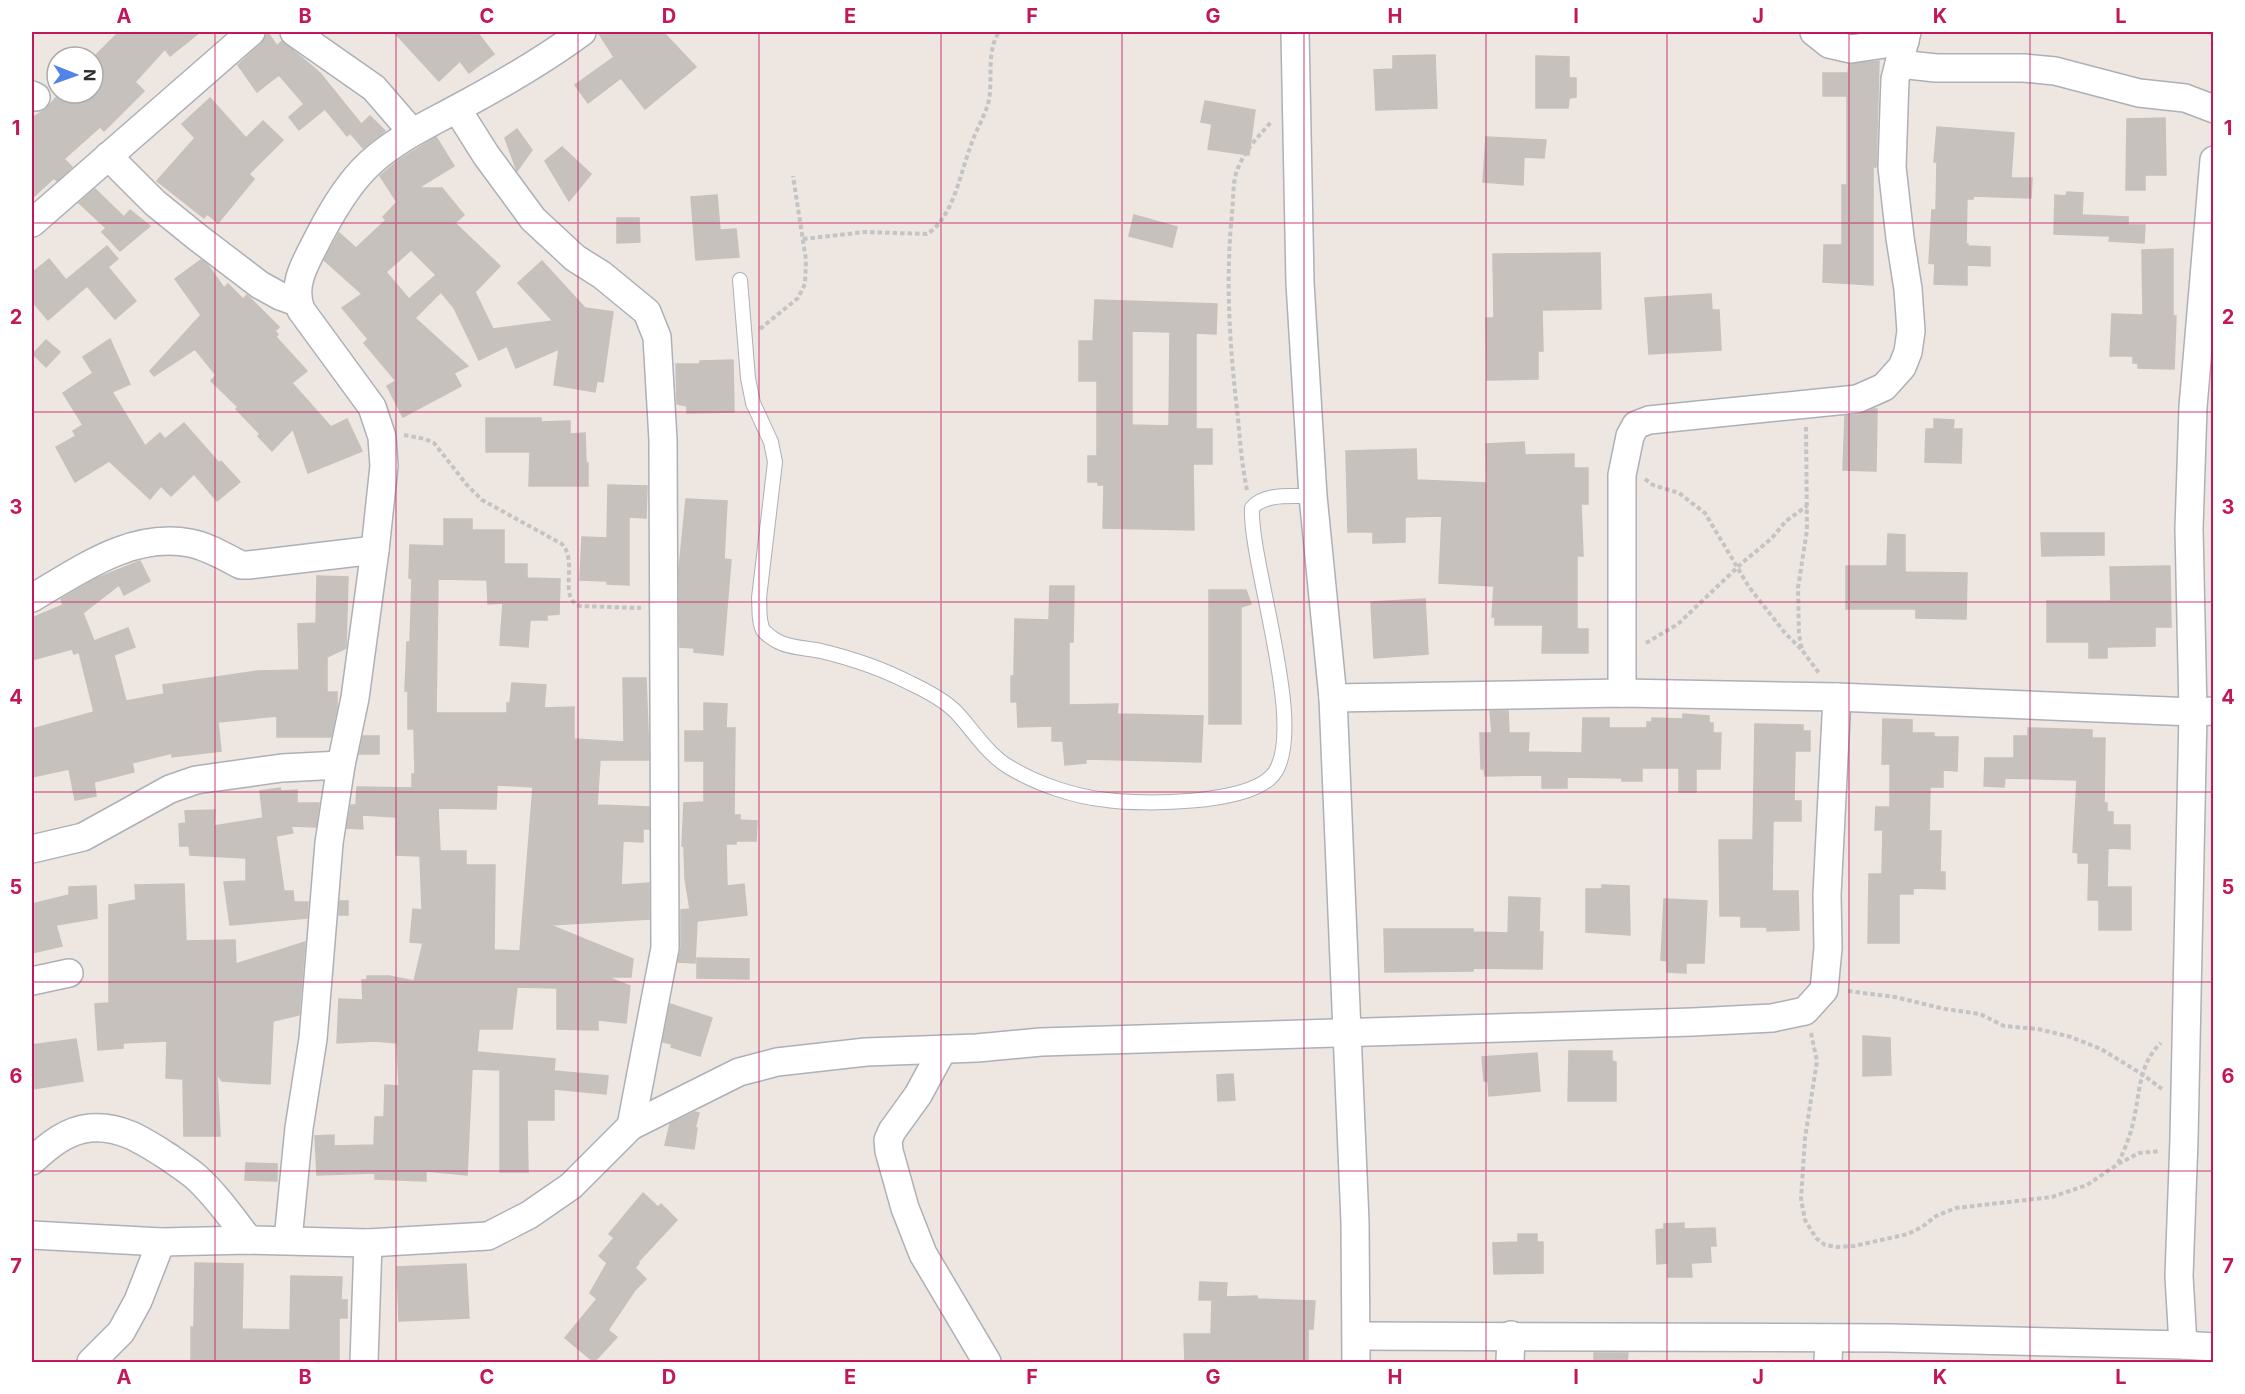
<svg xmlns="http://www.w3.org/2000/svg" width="2245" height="1394" font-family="Inter,sans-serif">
  <rect width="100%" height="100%" fill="#ede6e1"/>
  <g fill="#c6c1bc" stroke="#c8c1ba" stroke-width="1.5" fill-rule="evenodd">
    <polygon points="119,32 200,32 170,56 165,49 135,82 144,91 104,131 100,127 64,159 72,167 57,181 54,178 32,198 32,118 45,110 60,93 93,93 93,58"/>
    <polygon points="394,32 477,32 494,54 469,73 460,61 439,81"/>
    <polygon points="598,32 663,32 696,67 645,109 621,78 588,103 575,85 614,57"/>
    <polygon points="268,33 277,46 282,41 320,73 361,124 347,136 325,109 299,130 289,117 304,104 279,75 257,92 238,65 261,44"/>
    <polygon points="1435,55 1437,108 1376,110 1374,70 1393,69 1393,56"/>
    <polygon points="1536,56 1569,57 1569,78 1576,78 1576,97 1569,98 1568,108 1536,108"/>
    <polygon points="1879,61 1876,167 1873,167 1873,285 1823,282 1824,245 1842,245 1842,185 1847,185 1847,96 1823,96 1823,73 1848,73 1849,64"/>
    <polygon points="210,98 246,138 263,121 283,140 249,174 254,179 218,223 207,214 204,218 157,181 195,138 182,124"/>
    <polygon points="1205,101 1255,110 1249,155 1208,149 1212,124 1201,122"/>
    <polygon points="370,116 385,131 363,148 351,134"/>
    <polygon points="2165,118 2166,175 2145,175 2145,190 2126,190 2127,119"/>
    <polygon points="1937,127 2014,133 2011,178 2032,178 2031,198 1973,196 1973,199 1967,199 1966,244 1968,244 1968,246 1990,247 1990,266 1967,265 1967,285 1934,284 1935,264 1929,263 1932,210 1936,210 1937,162 1934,162"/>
    <polygon points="517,129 532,150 517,171 505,138"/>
    <path d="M436,137l18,29 -36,22h24l22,27 -9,8 45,43 -25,26 18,37 60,-8 -35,-38 24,-22 43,47 28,4 -10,70 -6,-1 -2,11 -41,-7 5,-36 -43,19 -9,-22 -28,14 -25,-52 -13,-16 -26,26 53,48 -14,7 7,13 -58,31 -16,-31 9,-5 -32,-38 4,-4 -26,-31 20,-14 -38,-34 15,-27 17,15 30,-28 -3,-3 14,-15 -17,-26 19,-16zM411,250l25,25 -27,24 -23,-27z"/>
    <polygon points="1486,137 1546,140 1544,158 1524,157 1523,185 1483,182"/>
    <polygon points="562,147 591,174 569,201 545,161"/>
    <polygon points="95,189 124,217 130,210 150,226 120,251 102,232 106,228 79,203"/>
    <polygon points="2067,192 2083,193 2082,215 2128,217 2128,225 2145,225 2144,243 2109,241 2110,236 2054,234 2055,195 2066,196"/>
    <polygon points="717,195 720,230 736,229 739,257 696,260 691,197"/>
    <polygon points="1134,215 1177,227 1172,247 1129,236"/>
    <polygon points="617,218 639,218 640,242 617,243"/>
    <polygon points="107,246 118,259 108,267 136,301 115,319 87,286 48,320 32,301 32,273 49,259 66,280"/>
    <polygon points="2173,249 2173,316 2176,316 2174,369 2138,368 2138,363 2133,363 2133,356 2110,356 2112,314 2143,315 2142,250"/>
    <polygon points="1600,253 1601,309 1542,310 1543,351 1538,351 1538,379 1487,380 1486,318 1494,318 1493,254"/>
    <polygon points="201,260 207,264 224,288 228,284 243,299 247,295 279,327 275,331 278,334 276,337 307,371 292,383 331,427 347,419 362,451 308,473 293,429 272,451 258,436 260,434 236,409 238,407 211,381 216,375 195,349 154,376 150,371 201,315 175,279"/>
    <polygon points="1711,294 1712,310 1719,310 1721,350 1649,354 1645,298"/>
    <path d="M1095,300l122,4 -1,30 -20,-1v96h16v35h-19l1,66 -91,-2 1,-43h-6v-3h-10v-26h9v-75h-18v-40h14zM1132,331l38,1 -1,94 -37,-1z"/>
    <polygon points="110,339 130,384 112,392 145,446 160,433 165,439 184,423 219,463 221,461 240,482 217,501 194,474 171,496 161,486 150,499 109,461 75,482 56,447 76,436 73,431 83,425 63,393 93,373 83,357"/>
    <polygon points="46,340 60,352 46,367 33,354"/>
    <polygon points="733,360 734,412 687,413 687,406 677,404 676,364 700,364 700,361"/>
    <polygon points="1873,409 1877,409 1876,471 1843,470 1845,416 1859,415"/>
    <polygon points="486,418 541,418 541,422 570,421 570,434 585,433 586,463 588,463 588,486 529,486 530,452 486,452"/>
    <polygon points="1934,419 1954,420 1953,429 1962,429 1961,463 1925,462 1926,429 1934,429"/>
    <polygon points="1524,442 1525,455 1574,454 1574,468 1588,468 1588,504 1581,504 1583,556 1577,556 1577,629 1588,629 1588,653 1542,653 1543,625 1495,625 1495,617 1492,617 1494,586 1439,583 1442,516 1405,517 1405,542 1373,543 1373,532 1348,532 1346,451 1416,449 1417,480 1487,483 1486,444"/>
    <polygon points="608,485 647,486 646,518 629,517 629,585 607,584 607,581 580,580 582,537 607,538"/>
    <polygon points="686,499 727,501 724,559 731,560 723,655 694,652 694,648 680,647 679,569"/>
    <path d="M444,519h28v11h32v34h23v14l33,1 -1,35 -12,1v5h-17l-2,27 -28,-2 3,-42 -15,1 -1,-24 -49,-1 -2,134h71v-10h3l2,-20 34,2 -2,23 30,-1v32l50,3 -1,-64h23l3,82h-49l-3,45 52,2v22h-6v13l-20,-1 -2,44 28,-2v36l-99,6 83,34 -2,18h-24l23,9 -4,37 -28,-3v10l-41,-1v-41l-40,-1 -5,42h-33l-2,23 78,7 -1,12 54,5 -2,18 -52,-5v31h-27l1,52h-28v-102l-28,-1 -5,106 -41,-4v10l-51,-2v-6l-58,2 -2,-39 19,-1v11l40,-1 1,-28h9l1,-32 14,1 -2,-43 -22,-2 -38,2 2,-44 24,1 -1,-20h5v-4h22l25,5 9,-38 -13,-1 3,-33 9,1 -2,-54 -24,-1v-38l-34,-2 1,14 -16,-1 4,-23h5l1,-18 55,1v-14h3l-1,-45h-6v-38h-3l2,-49h3l2,-63 -3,-1 1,-33 34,1zM497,785l36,2 -13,164 -26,-1 1,-85h-29v-14h-26l-2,-43 58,1z"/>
    <polygon points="2041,533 2104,533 2104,555 2042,556"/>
    <polygon points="1888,534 1905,535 1905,572 1967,573 1966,619 1916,618 1916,609 1846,609 1846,566 1887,566"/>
    <polygon points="140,561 150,581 124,595 119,585 83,613 94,641 128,628 135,647 114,655 126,701 164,694 163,685 258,671 299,670 298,624 316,623 317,576 348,577 346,648 327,657 327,692 337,692 337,707 331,737 277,737 277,716 218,722 221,751 172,757 172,753 132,763 134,772 94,782 96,796 75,800 69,769 32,777 32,729 94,712 79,652 74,654 72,649 32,660 32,618 63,605 61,599 95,579"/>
    <polygon points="2170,566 2171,627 2155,627 2155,646 2107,647 2107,658 2089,658 2089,642 2047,642 2047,601 2111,601 2110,567"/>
    <polygon points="1050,586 1074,586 1073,642 1069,642 1069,705 1118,704 1117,714 1203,716 1201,762 1086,759 1086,763 1065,765 1063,741 1052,741 1052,726 1018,727 1017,702 1011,702 1011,676 1014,676 1015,619 1049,620"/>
    <polygon points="1209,590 1246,590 1251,604 1241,607 1241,724 1209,724"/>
    <polygon points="1425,599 1428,654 1374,658 1371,602"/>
    <polygon points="704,703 727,704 726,728 735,728 734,815 740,815 740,820 757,821 756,841 736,841 736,844 726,844 727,886 744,884 747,915 697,921 695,963 678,962 681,948 681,910 690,909 685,879 684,846 682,846 684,803 704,802 704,761 685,761 685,731 704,731"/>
    <polygon points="1490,711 1508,711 1509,733 1529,733 1528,752 1582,753 1583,718 1609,718 1609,728 1647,728 1647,722 1652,722 1652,718 1683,719 1683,714 1709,716 1709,723 1713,723 1713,733 1721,733 1720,769 1696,769 1696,792 1679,792 1679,768 1642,768 1642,781 1622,781 1622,778 1567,777 1567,788 1542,788 1542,775 1485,776 1484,769 1481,769 1480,733 1492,733"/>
    <polygon points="1883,719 1912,720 1912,733 1934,733 1934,737 1958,737 1957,771 1943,770 1943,787 1930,787 1929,831 1941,831 1940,872 1945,872 1945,889 1913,888 1913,894 1899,894 1899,943 1868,943 1869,874 1882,874 1883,830 1875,830 1876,807 1890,807 1890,764 1882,764"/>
    <polygon points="1755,724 1803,725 1803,731 1810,731 1810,751 1795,751 1794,801 1801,801 1801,821 1773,821 1772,891 1798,891 1799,930 1767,931 1767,927 1741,927 1741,916 1720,916 1719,840 1753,840"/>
    <polygon points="2028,728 2092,730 2092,738 2105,738 2104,803 2107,803 2107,812 2113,812 2113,825 2130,825 2130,849 2108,848 2107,887 2131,887 2131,930 2099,930 2099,900 2088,900 2089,863 2078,863 2078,853 2073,852 2077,780 2005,778 2004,787 1984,786 1985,758 2014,758 2014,736 2028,736"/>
    <polygon points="363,736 379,736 379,754 359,754"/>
    <polygon points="280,788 281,791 297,790 297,803 319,803 316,827 291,826 293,833 276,836 284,891 293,891 294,902 308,902 307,918 230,925 224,882 246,881 246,858 190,855 189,846 180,846 179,824 186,823 185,811 215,810 214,826 263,818 260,791"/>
    <polygon points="184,884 186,941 235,940 236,964 305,942 299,1015 273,1021 270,1084 222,1081 217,1074 220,1136 184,1136 183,1079 166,1078 167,1041 123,1043 123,1048 98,1050 95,1004 109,1003 109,905 136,900 135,885"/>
    <polygon points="1602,885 1629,886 1630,935 1586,932 1586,889 1602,889"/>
    <polygon points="96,886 97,918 56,925 62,946 32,953 32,904 69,895 69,887"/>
    <polygon points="1509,897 1540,898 1539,932 1543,932 1542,969 1473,968 1473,971 1385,972 1384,929 1473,929 1473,932 1508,933"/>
    <polygon points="1664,899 1707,901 1704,963 1686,963 1686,973 1667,972 1667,961 1661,960"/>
    <polygon points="340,901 348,901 348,915 339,915"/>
    <polygon points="697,958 749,959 749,979 697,978"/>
    <polygon points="670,1004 712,1018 700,1056 671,1047 672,1044 663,1042"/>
    <polygon points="1863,1036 1890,1038 1891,1075 1863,1076"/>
    <polygon points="76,1039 83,1081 32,1089 32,1045"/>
    <polygon points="1569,1051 1612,1051 1612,1061 1616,1062 1616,1101 1568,1101"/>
    <polygon points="1537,1053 1540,1091 1489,1096 1488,1081 1484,1081 1482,1057"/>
    <polygon points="1233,1074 1235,1100 1218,1101 1217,1075"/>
    <polygon points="695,1112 699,1113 695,1128 697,1128 694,1149 665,1145 670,1124"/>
    <polygon points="246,1163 277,1164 277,1181 245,1180"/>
    <polygon points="643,1193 658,1207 661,1204 677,1220 638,1262 639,1263 635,1268 646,1279 635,1290 608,1330 617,1337 594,1362 565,1338 597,1299 590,1293 607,1263 599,1256 614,1238 609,1234"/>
    <polygon points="1684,1223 1684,1229 1715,1228 1716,1246 1710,1246 1711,1262 1691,1263 1692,1277 1668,1277 1668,1263 1657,1264 1656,1230 1664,1229 1664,1224"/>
    <polygon points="1518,1234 1537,1234 1537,1242 1543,1242 1543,1273 1494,1274 1493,1243 1518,1242"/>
    <polygon points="195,1263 243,1264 242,1329 290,1330 291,1276 342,1277 341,1300 347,1300 347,1318 339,1318 339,1362 191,1362 191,1327 194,1327"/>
    <polygon points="466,1264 469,1318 399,1321 397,1267"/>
    <polygon points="1200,1282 1227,1283 1226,1297 1257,1296 1258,1299 1315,1301 1313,1329 1308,1329 1308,1362 1185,1362 1184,1334 1211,1334 1212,1300 1199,1300"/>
    <polygon points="1594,1353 1628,1353 1627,1362 1594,1362"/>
  </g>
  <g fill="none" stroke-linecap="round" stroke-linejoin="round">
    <defs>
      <path id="service" d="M740,280l8,98 5,25 18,39 4,20 -16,136c1,10 -1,23 4,32 2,3 10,9 14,11 12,7 30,7 44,10 29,7 62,18 89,32 15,7 34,17 46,29 17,18 31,42 53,55 28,17 66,30 98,33 38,5 134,4 163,-22 42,-37 -21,-215 -18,-270 13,-16 43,-11 61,-12"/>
      <g id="minor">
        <polyline points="294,32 374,88 412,132"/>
        <polyline points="1295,32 1300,283 1313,496 1333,698 1355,1222 1356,1362"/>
        <polyline points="1814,32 1829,44 1851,49 1905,41"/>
        <polyline points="1899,64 1936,68 2024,68 2055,71 2139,93 2185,98 2214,109"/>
        <polyline points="32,95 36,97"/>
        <polyline points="457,109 486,155 533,219 575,258 602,275 647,312 657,337 663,440 665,948 631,1126"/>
        <polyline points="108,156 155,203 197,237 260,285 280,296 297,302"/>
        <polyline points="32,223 251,32"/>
        <path d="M32,598c48,-28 99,-66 158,-55 17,3 35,14 51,22h7l127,-15"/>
        <polyline points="1622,693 1622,475 1630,436 1636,425 1649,420 1857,399 1884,387 1902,367 1908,352 1911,331 1908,289 1900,238 1892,167 1895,79 1907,32"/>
        <polyline points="1333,698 1622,693 1837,697 2193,712 2214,711"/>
        <polyline points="32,849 83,837 170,789 196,780 282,768 341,765"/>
        <polyline points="32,981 69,973"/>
        <polyline points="943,1049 918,1095 892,1131 888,1140 889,1151 905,1208 923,1254 987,1362"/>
        <path d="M32,1161c16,-15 35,-31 58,-33 31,-3 55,14 80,30 8,6 18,12 26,19 20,18 36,41 53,63"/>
        <polyline points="32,1235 161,1242 249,1240 368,1243 488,1236 529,1215 571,1186 631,1126 739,1072 777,1062 866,1052 977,1048 1041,1042 1693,1022 1772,1018 1805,1011 1824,990 1828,948 1827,895 1837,697"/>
        <path d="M288,1240l11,-112 14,-89 16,-196 12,-78 14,-67 20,-148 9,-84 -2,-29 -10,-30 -71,-97c-9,-23 2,-43 13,-64 14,-28 32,-61 56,-83 26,-24 57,-38 88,-55 43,-23 85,-47 124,-76"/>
        <polyline points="1357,1336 1890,1338 2183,1345 2214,1347"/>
        <polyline points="2183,1345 2179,1276 2184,1139 2193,712 2189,529 2193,407 2214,160"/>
        <polyline points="91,1362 121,1332 138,1301 161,1242"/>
        <polyline points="364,1362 368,1243"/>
        <polyline points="1510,1362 1511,1335"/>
        <polyline points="1828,1362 1829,1338"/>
      </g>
    </defs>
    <use href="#service" stroke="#adb0b7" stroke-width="16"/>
    <use href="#minor" stroke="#adb0b7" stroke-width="30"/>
    <g stroke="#c4c4c4" stroke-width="4" stroke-dasharray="4.5 3" stroke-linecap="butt">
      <path d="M803,239l62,-7 62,2c26,-16 33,-60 43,-86 5,-17 15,-31 19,-48 4,-23 -3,-48 10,-68"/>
      <polyline points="760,329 798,298 805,284 806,260 793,176"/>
      <polyline points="1806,427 1807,530 1798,588 1799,635 1802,650 1819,673"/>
      <path d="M404,435l21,4 9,4 33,42 15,15 80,44c17,19 -5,53 18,62l61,2"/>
      <polyline points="1645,479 1653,485 1679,493 1705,513 1749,587 1785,633 1802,650"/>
      <path d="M1247,490c-5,-24 -7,-48 -9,-72 -8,-68 -13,-136 -6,-204 1,-12 1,-25 3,-37 6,-23 22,-39 37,-56"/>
      <polyline points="1646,643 1678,624 1743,562 1771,539 1786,521 1807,506"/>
      <polyline points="1848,991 1895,997 1945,1009 1980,1014 2004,1026 2038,1029 2071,1037 2101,1049 2142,1074 2162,1089"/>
      <polyline points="1811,1033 1817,1061 1805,1138 1801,1199 1805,1220 1816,1238 1825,1245 1837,1247 1854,1246 1908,1234 1922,1227 1936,1216 1956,1208 2052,1197 2087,1185 2118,1164 2139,1153 2160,1151"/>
      <path d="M2118,1163c6,-12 12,-26 15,-40 7,-28 5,-59 28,-80"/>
    </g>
    <use href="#service" stroke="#fff" stroke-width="14"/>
    <use href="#minor" stroke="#fff" stroke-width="27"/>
  </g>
  <path fill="none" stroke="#c2185b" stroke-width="1.5" stroke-opacity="0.55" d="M215,32v1330M396,32v1330M578,32v1330M759,32v1330M941,32v1330M1122,32v1330M1304,32v1330M1486,32v1330M1667,32v1330M1849,32v1330M2030,32v1330M32,223h2182M32,412h2182M32,602h2182M32,792h2182M32,982h2182M32,1171h2182"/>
  <rect width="2245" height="1394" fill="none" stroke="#ffffff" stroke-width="66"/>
  <g transform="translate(75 75) rotate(91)"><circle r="28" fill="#ffffff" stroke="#ababab" stroke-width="1.5"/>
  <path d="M0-4.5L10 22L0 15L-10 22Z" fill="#5183e9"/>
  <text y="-9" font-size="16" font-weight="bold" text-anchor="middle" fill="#2d2d2d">N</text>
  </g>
  <rect x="33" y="33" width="2179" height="1328" fill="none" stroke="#c2185b" stroke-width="2"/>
  <g font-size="20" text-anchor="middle" font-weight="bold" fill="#c2185b">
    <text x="124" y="23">A</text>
    <text x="305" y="23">B</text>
    <text x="487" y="23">C</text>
    <text x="669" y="23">D</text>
    <text x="850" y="23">E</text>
    <text x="1032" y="23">F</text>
    <text x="1213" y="23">G</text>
    <text x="1395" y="23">H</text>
    <text x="1576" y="23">I</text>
    <text x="1758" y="23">J</text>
    <text x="1940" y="23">K</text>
    <text x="2121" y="23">L</text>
    <text x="16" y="135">1</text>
    <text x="2228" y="135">1</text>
    <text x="16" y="324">2</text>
    <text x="2228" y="324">2</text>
    <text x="16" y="514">3</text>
    <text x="2228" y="514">3</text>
    <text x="16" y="704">4</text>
    <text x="2228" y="704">4</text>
    <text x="16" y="894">5</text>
    <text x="2228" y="894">5</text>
    <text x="16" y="1083">6</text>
    <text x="2228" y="1083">6</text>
    <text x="16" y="1273">7</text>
    <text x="2228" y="1273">7</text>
    <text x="124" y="1384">A</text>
    <text x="305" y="1384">B</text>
    <text x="487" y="1384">C</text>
    <text x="669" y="1384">D</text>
    <text x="850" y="1384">E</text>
    <text x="1032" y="1384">F</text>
    <text x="1213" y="1384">G</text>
    <text x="1395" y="1384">H</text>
    <text x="1576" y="1384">I</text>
    <text x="1758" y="1384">J</text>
    <text x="1940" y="1384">K</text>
    <text x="2121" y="1384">L</text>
  </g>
</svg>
